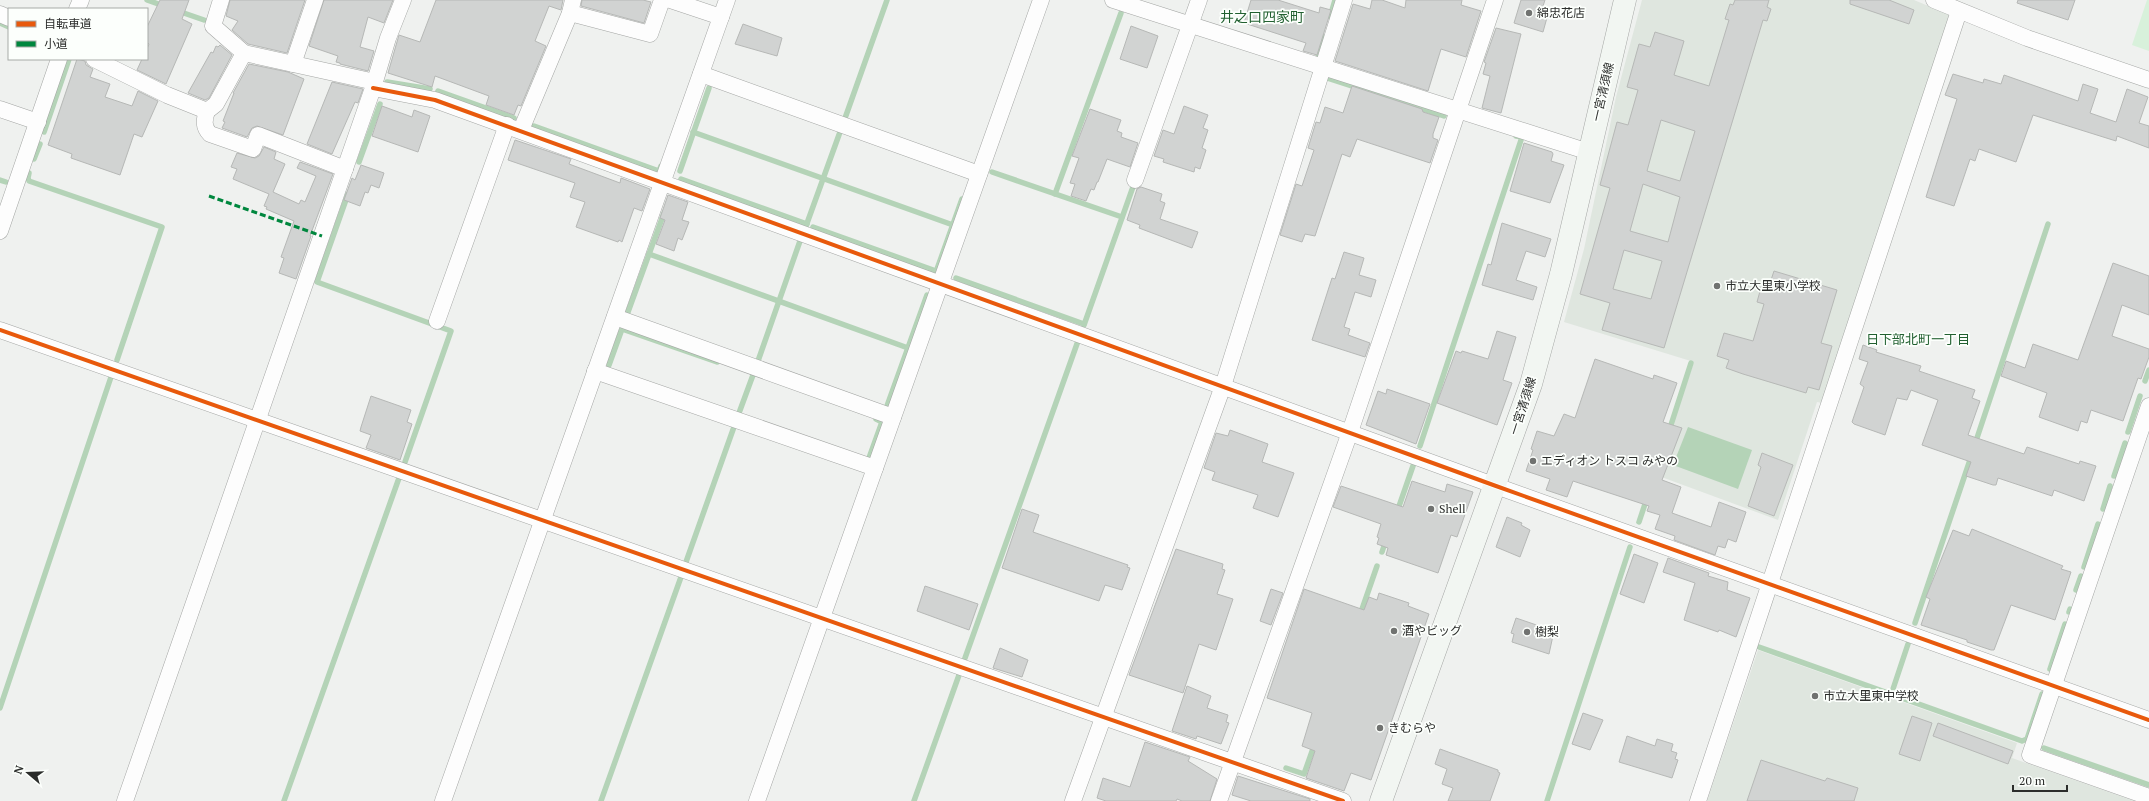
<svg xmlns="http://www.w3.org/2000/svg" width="2149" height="801" font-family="'PT Serif','Noto Sans JP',serif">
  <rect width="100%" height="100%" fill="#eff1ef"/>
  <g fill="#dfe6df">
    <polygon points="1642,0 1914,0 1950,15 1822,403 1817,402 1778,520 1656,475 1694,362 1564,322 1584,249 1616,97"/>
    <polygon points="1758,650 2017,743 2012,758 2134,801 1707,801"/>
  </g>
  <polygon fill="#d8f1db" points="2147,0 2149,0 2149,51 2132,45"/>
  <polygon fill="#b4d3b7" points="1688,427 1752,450 1738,489 1673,465"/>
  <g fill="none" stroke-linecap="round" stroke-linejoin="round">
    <g stroke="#b4d3b7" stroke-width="5.5">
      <polyline points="147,0 164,6"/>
      <polyline points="178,11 204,20"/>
      <polyline points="1330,17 1335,0"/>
      <polyline points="0,23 9,27"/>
      <polyline points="1318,54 1323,37"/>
      <polyline points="1327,78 1444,116"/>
      <polyline points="387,82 430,89"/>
      <polyline points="438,91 514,118"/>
      <polyline points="844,121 887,0"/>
      <polyline points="534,126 659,171 661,166"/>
      <polyline points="44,132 69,59"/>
      <polyline points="693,132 953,225"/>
      <polyline points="34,159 40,144"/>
      <polyline points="359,162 380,104"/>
      <polyline points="680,171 709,88"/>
      <polyline points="992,172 1122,217"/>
      <polyline points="29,173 28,178 29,181 162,227 117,360"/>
      <polyline points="681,179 807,224"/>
      <polyline points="0,180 6,182"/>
      <polyline points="348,194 317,282 451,331 405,462"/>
      <polyline points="1055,194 1121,13"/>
      <polyline points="806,226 840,132"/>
      <polyline points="813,227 936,271"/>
      <polyline points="649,254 908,348"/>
      <polyline points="936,272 962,199"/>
      <polyline points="956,278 1084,324"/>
      <polyline points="628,312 664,213"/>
      <polyline points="1084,325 1134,184"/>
      <polyline points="758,361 800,241"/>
      <polyline points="609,365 622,329 717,362"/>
      <polyline points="2145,381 2149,370"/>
      <polyline points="887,406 927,295"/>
      <polyline points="739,413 753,375"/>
      <polyline points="1669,431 1691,363"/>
      <polyline points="2128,432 2140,396"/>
      <polyline points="1975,444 2048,224"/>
      <polyline points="1420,446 1522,137 1516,136"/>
      <polyline points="869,458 882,422 876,419"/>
      <polyline points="2114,476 2125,443"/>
      <polyline points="2103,509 2110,486"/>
      <polyline points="1397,512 1414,463"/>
      <polyline points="1639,522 1647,498"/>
      <polyline points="1382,552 1386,540"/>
      <polyline points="686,562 735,424 738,425"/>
      <polyline points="2084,567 2098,524"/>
      <polyline points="2076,590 2081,576"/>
      <polyline points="2069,612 2070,609"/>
      <polyline points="1360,615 1377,566"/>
      <polyline points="1915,623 1972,454"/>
      <polyline points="1759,647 2022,741 2027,739 2042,694"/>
      <polyline points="965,658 1078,341"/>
      <polyline points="2050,669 2065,624"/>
      <polyline points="1891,695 1908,644"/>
      <polyline points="0,708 111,377"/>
      <polyline points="2044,748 2149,785"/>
      <polyline points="1286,768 1304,774 1315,743"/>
      <polyline points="284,801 399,478"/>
      <polyline points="601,801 681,577"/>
      <polyline points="914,801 959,675"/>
      <polyline points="1547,801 1630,547"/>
    </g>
  </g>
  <g fill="#d1d3d2" stroke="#b6b8b6" fill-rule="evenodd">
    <polygon points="160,0 189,0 182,19 192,24 166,84 137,70 142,59 147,59 147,49 149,44 147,42 147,27"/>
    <polygon points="230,0 305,0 287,53 248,44 232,30 238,21 226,16"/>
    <polygon points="324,0 393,0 384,23 368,17 360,47 374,51 368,71 340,64 340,63 336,62 338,56 309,46"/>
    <polygon points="436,0 563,0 561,10 549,6 535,41 546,46 521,106 518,105 514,115 486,105 489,96 435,76 432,87 388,73 399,35 420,42"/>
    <polygon points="582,0 643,0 651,2 644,23 581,6"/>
    <polygon points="1251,0 1278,0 1319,13 1320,7 1331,10 1317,55 1303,51 1306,43 1244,23"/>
    <polygon points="1372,0 1382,0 1405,8 1406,0 1462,0 1461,5 1481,11 1466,57 1441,49 1428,91 1335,61 1353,4 1370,9"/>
    <polygon points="1521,0 1545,0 1541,12 1548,14 1543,32 1514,23"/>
    <path d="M1735,0h34l-2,7 4,2 -4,12 -4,-1 -99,328 -62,-18 8,-27 -30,-9 30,-106 -10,-3 17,-63 11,3 10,-35 -11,-3 12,-43 11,3 5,-15 29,9 -10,34 35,11 20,-66 -4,-1 5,-15 3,1zM1661,120l34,11 -15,50 -33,-10zM1643,184l37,13 -12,45 -38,-11zM1624,250l38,11 -11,38 -38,-10z"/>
    <polygon points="1850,0 1889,0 1914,10 1909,24 1850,4"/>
    <polygon points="2018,0 2075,0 2068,20 2017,3"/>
    <polygon points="743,24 782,38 777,56 735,44"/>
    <polygon points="1131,26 1158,36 1147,68 1120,59"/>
    <polygon points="1496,28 1521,34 1501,113 1482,108 1490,76 1483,74 1486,63 1484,62"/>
    <polygon points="220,45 232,55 209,98 205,100 188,93 211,52 213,53 216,46 218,47"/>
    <polygon points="77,59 85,61 86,65 93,69 90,77 110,84 105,97 132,106 138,91 158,101 142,137 134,134 120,175 71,158 72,154 48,145"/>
    <polygon points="249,64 288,72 304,79 283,135 257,126 252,128 247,137 222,128 225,122 223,121 234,93 233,93"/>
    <polygon points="1953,74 1983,83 1984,79 2001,84 2004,75 2078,101 2083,84 2098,89 2090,113 2116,122 2127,89 2148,97 2139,123 2149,126 2149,148 2117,136 2116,141 2033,115 2016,162 1979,149 1975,161 1970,159 1954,206 1926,197 1957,99 1945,95"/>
    <polygon points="332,82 363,89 358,103 355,102 332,154 307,144"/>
    <polygon points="1352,86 1422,109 1423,112 1439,117 1433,134 1433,138 1438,140 1430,163 1357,139 1350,157 1342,154 1315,236 1305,234 1302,242 1280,235 1296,184 1302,186 1314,150 1308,148 1316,122 1320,123 1325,107 1343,113"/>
    <polygon points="382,106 412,117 414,110 430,116 418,152 372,136"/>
    <polygon points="1184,106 1208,115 1203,128 1208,130 1202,148 1206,150 1200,169 1195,167 1194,172 1163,162 1164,159 1154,156 1163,130 1174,134"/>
    <polygon points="1090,109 1121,120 1117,131 1122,133 1121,137 1138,143 1130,167 1107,159 1098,182 1097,182 1094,190 1091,189 1086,201 1071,196 1075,184 1070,183 1079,158 1072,156"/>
    <polygon points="515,140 571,159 569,164 620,183 621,178 650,189 642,211 634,208 622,242 619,240 618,242 576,227 585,202 570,197 575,183 508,160"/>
    <polygon points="1524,143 1552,152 1553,154 1551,161 1564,165 1550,203 1510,191"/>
    <polygon points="264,147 276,152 274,159 285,164 273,192 299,204 301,200 305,202 316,176 297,168 300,162 333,174 310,236 311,236 296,279 279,273 284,258 281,257 294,221 266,209 267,207 264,206 269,194 233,179 237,169 231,167 237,153 255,158 259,156"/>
    <polygon points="361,165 384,173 379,188 371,185 368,193 365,192 360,206 344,200 352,178 355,180"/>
    <polygon points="1141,187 1162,194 1160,201 1165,203 1160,219 1198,232 1192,248 1139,228 1140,225 1127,220 1137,189"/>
    <polygon points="668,195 688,202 682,220 689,222 682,240 678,238 674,251 656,244 665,220 660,218"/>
    <polygon points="1502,223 1551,239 1545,257 1526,251 1516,280 1537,287 1533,300 1482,285 1488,264 1491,265"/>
    <polygon points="1344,252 1364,258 1359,275 1376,280 1371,297 1355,292 1344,327 1350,329 1348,335 1370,343 1365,357 1312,340 1332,278 1335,279"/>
    <polygon points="2113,263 2149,276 2149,315 2122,305 2112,336 2149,349 2149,357 2141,379 2138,378 2123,421 2091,410 2087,423 2081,421 2078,431 2039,417 2047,393 2001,376 2006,361 2025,368 2033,344 2078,360"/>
    <polygon points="1774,271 1837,290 1821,343 1832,346 1819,390 1808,387 1806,393 1743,374 1726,368 1729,360 1717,356 1724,333 1753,341 1764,304 1757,302 1762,284 1769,286"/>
    <polygon points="1497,331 1516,337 1503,380 1512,383 1497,425 1437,403 1456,351 1461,353 1462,351 1488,359"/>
    <polygon points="1863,345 1877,350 1876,352 1921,366 1919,371 1975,390 1972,398 1980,401 1968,435 2024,454 2027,447 2079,464 2080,461 2096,466 2084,501 2054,490 2052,496 1998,478 1996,485 1993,485 1966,476 1971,462 1922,445 1938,400 1911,390 1907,400 1897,398 1885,435 1854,424 1852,422 1864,387 1860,384 1868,362 1859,359"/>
    <polygon points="1595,359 1653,379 1654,375 1677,383 1663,422 1682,428 1662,480 1681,487 1672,513 1711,527 1719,502 1746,512 1736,542 1728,539 1725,548 1718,546 1715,555 1674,540 1675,536 1655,529 1660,515 1647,511 1649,506 1573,481 1567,497 1546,490 1550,479 1526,471 1533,450 1531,449 1537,431 1554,436 1564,414 1575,418"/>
    <polygon points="1387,389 1430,404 1416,444 1366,425 1378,391 1386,394"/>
    <polygon points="371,396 411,410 407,422 412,424 400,460 366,448 371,435 360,431 361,427"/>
    <polygon points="1230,430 1268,444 1262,462 1294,473 1278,517 1253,508 1258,495 1212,480 1215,472 1204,468 1216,433 1228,436"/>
    <polygon points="1762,453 1793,465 1774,516 1748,506 1761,467 1758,465"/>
    <polygon points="1412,481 1445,492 1447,484 1473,492 1457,537 1451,535 1438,573 1386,555 1388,548 1377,544 1379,538 1377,537 1381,524 1333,507 1341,486 1403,507"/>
    <polygon points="1022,509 1039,515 1033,532 1128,565 1127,567 1130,568 1122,590 1105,585 1099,601 1002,568"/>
    <polygon points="1507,517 1522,523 1521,525 1530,530 1520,557 1496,547"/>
    <polygon points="1972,529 2063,566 2061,569 2071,572 2055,620 2011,605 1994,650 1991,650 1967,642 1967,640 1921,625 1930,599 1926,597 1953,530 1969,536"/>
    <polygon points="1176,549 1223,564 1222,569 1225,570 1217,594 1233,599 1216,650 1199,644 1183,693 1129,675"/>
    <polygon points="1634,554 1658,563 1644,603 1620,594"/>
    <polygon points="1668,558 1709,573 1708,576 1728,582 1727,590 1750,598 1736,637 1719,630 1718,632 1684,620 1695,583 1663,572"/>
    <polygon points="925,586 978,604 969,630 917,611"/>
    <polygon points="1271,589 1283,593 1271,625 1260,621"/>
    <polygon points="1304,589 1364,610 1369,597 1377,600 1379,593 1409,603 1408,606 1429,614 1371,780 1351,773 1344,791 1306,778 1315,751 1302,746 1312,713 1267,698"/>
    <polygon points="1516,618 1554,631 1549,654 1512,642 1514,634 1511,633"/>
    <polygon points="1000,648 1028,660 1022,677 993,668"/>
    <polygon points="1187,686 1211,696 1207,708 1228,715 1226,722 1229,723 1221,744 1197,736 1196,739 1172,731"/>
    <polygon points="1583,713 1603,720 1590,750 1572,744"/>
    <polygon points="1912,716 1932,723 1920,761 1899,754"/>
    <polygon points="1938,723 2013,751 2008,764 1933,736"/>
    <polygon points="1627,736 1655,746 1657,739 1673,744 1671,751 1677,753 1675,759 1678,760 1672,778 1619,762"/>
    <polygon points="1145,742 1190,757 1188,761 1217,779 1210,801 1182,801 1177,799 1176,801 1106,801 1097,798 1103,778 1130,787"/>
    <polygon points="1440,749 1498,770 1498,772 1500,773 1490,801 1448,801 1453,788 1442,784 1447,769 1435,764"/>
    <polygon points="1761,760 1825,781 1827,778 1858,788 1854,801 1747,801"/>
    <polygon points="1238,776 1310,799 1310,801 1251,801 1232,795"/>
  </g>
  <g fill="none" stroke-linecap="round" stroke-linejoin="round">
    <defs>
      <g id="street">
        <polyline points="221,0 213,26 244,53 375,82"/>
        <polyline points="670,0 721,17"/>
        <polyline points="1113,0 1589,152"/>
        <polyline points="1934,0 2027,38 2149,80"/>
        <polyline points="77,9 81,0"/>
        <polyline points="570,13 650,34 662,0"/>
        <polyline points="0,14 9,18"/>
        <polyline points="94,59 167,95 207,111 216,104 244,53"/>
        <polyline points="293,64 315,0"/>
        <polyline points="701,74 979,174"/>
        <polyline points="373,88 435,100 1496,486 2149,720"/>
        <polyline points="0,109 38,122"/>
        <path d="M207,111c-3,9 -4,16 3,23l43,15 5,-14 87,34"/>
        <polyline points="521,130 570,13 573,0"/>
        <polyline points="1135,180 1199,0"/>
        <polyline points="0,231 59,59"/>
        <polyline points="615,317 893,417"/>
        <polyline points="437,321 507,125"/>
        <polyline points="0,330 1343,801"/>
        <polyline points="595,371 875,468"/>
        <polyline points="2149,406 2030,755 2149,797"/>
        <polyline points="125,801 373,88 388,38 403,0"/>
        <polyline points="443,801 727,0"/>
        <polyline points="757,801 1041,0"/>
        <polyline points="1073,801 1223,386 1344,0"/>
        <polyline points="1219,801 1350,432 1495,0"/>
        <polyline points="1698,801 1959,11"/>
      </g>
      <polyline id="secondary" points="1381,801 1531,384 1561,274 1625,0"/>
    </defs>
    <use href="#street" stroke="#a4a6a4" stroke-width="17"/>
    <use href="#secondary" stroke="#a4a6a4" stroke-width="23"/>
    <use href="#street" stroke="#fdfdfd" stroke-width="16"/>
    <use href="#secondary" stroke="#f2f6f2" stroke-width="22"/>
    <polyline stroke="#00873e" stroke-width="3" stroke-dasharray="6 3" stroke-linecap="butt" points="209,196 322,236"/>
    <defs>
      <g id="cycleway">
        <polyline points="373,88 435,100 1496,486 2149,720"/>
        <polyline points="0,330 1343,801"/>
      </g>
    </defs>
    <use href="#cycleway" stroke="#fcfffc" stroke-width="6"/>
    <use href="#cycleway" stroke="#e8590c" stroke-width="4"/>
  </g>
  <g fill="#707270" stroke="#fcfffc" stroke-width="1.5">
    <circle cx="1529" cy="13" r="4"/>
    <circle cx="1717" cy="286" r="4"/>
    <circle cx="1533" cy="461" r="4"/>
    <circle cx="1431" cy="509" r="4"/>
    <circle cx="1394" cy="631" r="4"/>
    <circle cx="1527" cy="632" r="4"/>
    <circle cx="1815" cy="696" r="4"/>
    <circle cx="1380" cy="728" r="4"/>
  </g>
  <g text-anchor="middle" stroke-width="3.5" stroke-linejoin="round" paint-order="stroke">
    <g font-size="12" fill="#2b2d2b" stroke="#fcfffc" text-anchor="start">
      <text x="1537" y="17">綿忠花店</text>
      <text x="1725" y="290">市立大里東小学校</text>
      <text x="1541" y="465">エディオン トスコ みやの</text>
      <text x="1439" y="513">Shell</text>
      <text x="1402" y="635">酒やビッグ</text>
      <text x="1535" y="636">樹梨</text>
      <text x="1823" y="700">市立大里東中学校</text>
      <text x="1388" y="732">きむらや</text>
    </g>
    <g font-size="12" fill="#2b2d2b" stroke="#fcfffc">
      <text transform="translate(1603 92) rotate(-77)" y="4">一宮清須線</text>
      <text transform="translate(1523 406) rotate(-72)" y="4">一宮清須線</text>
    </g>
    <g font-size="13" fill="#216030" stroke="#fcfffc">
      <text x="1918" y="344">日下部北町一丁目</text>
    </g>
    <g font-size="14" fill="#216030" stroke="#fcfffc">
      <text x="1262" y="22">井之口四家町</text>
    </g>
  </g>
  <rect x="8" y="8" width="140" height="52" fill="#fcfffc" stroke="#a8aba8"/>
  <rect x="16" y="21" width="20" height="6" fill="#e8590c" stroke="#a8aba8"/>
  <text x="44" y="28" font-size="12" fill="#2b2d2b">自転車道</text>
  <rect x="16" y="41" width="20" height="6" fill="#00873e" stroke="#a8aba8"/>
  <text x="44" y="48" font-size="12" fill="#2b2d2b">小道</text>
  <g transform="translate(28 773) rotate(289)" stroke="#fcfffc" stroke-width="3" paint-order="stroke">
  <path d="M0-3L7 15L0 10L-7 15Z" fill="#2b2d2b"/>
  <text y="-6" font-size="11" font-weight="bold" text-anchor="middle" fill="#2b2d2b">N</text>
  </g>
  <path d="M2013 785v6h54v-6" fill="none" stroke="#2b2d2b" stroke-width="2"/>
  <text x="2019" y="785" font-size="12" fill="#2b2d2b" stroke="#fcfffc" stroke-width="3" paint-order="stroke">20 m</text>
</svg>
